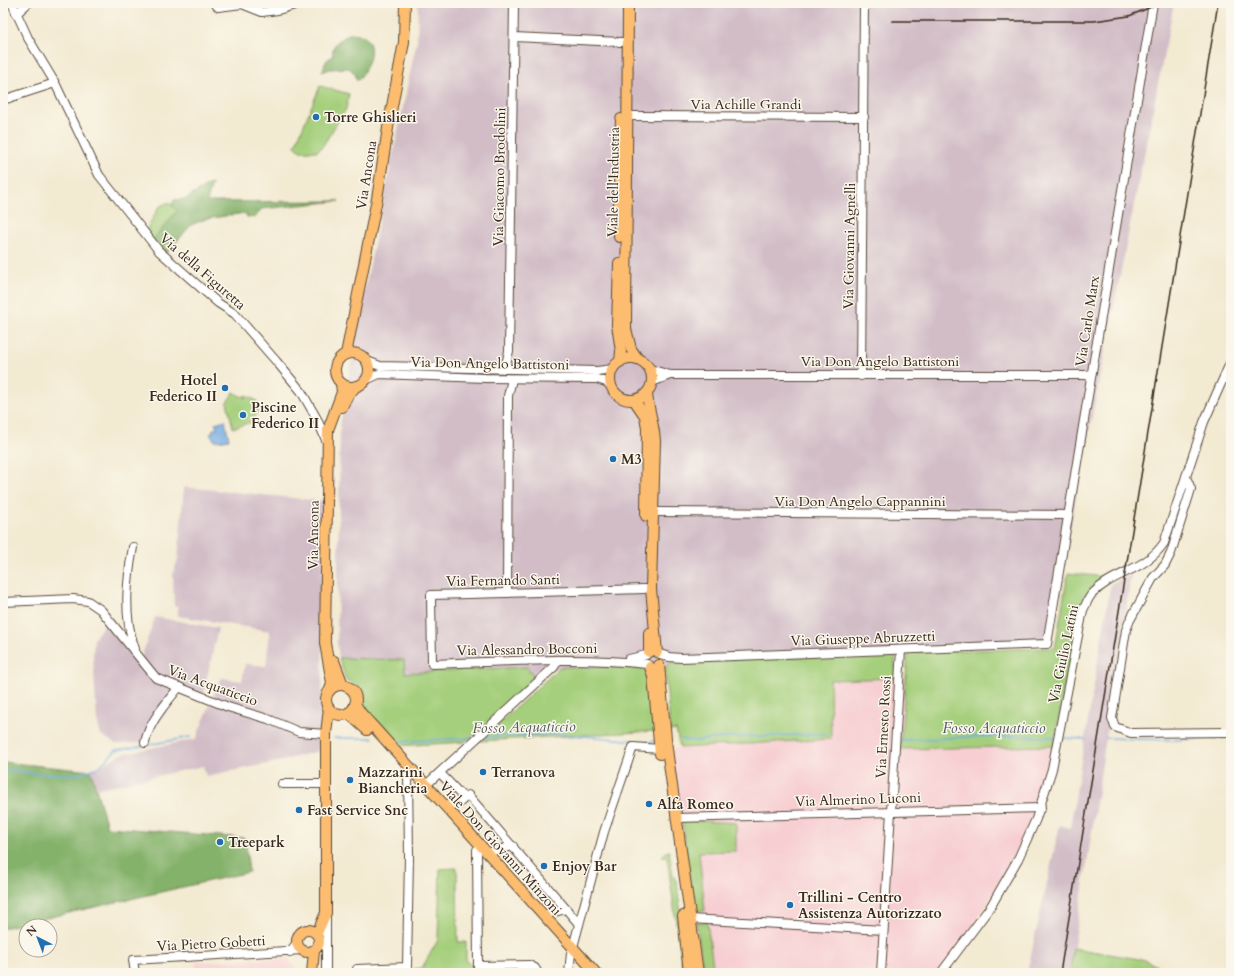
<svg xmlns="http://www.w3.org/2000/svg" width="1234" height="976" font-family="Cardo,serif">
  <rect width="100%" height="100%" fill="#fbf7ec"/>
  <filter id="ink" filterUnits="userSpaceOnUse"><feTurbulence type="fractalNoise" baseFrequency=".025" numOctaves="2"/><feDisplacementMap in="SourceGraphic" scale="8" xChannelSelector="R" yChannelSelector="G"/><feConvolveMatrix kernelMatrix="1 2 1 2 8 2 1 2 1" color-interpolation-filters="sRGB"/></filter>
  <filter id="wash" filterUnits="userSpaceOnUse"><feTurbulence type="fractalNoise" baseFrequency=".012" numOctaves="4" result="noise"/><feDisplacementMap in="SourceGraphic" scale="16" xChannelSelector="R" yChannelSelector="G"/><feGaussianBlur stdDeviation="0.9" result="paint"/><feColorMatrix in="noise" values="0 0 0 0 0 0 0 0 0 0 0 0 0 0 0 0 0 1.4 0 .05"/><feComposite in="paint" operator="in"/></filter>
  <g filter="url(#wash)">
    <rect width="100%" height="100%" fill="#f3ead2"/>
    <g fill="#f7cfd3">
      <polygon points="906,678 900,748 1057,746 1052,769 1018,859 941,973 698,973 667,749 831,739 830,680"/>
      <polygon points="288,958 299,973 196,973 196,962"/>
    </g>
    <g fill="#d2bdc7">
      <polygon points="418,3 1174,3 1047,644 895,653 672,662 665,667 649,668 560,667 533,675 527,667 405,673 404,660 339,658 337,643 340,427 360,312 417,40"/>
      <polygon points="184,487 323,501 322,725 318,751 282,761 206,776 203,766 96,789 91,771 122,754 196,739 221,678 242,681 245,664 266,666 270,631 178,616 178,606 174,606 173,574 178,559"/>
      <polygon points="1131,575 1070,973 1027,973 1058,833 1060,825 1070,828 1111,583"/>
      <polygon points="155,617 218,628 203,695 180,686 165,714 143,743 116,744 101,735 97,721 93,656 94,639 107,620 140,661"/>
    </g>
    <g fill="#a5cf7b" stroke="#707c4c">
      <polygon points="320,86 349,94 346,109 322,147 317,151 300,151 295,146"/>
      <polygon points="169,202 177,211 152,241 145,233 159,207"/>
      <polygon points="234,392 242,397 246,395 245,399 247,396 257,401 255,404 260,407 252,422 233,428 227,402"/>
      <polygon points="1068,573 1105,577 1091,588 1082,603 1076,624 1054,746 900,749 908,652 1055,648"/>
      <polygon points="895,653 895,678 830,680 831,739 680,748 676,730 670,731 665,667 672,662"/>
      <path d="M339,658l65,2 1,13 122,-6 6,8 -1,5 -18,21 -49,41 -68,4 -34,-38c2,-15 -3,-22 -17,-28z"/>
      <polygon points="560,667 649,668 657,731 480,741"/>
      <polygon points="682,820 736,823 736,851 699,852 705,911 694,910"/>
      <polygon points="667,851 669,851 673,875 677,883 688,973 683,973 667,857 663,858 663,855"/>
      <polygon points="457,868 458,942 466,942 466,960 470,965 478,966 479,973 414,973 414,969 422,968 438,940 440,869"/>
      <polygon points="696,922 707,922 714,973 704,973"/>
      <polygon points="1073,948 1145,960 1163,969 1178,973 1070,973"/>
    </g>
    <g fill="#84b26b" stroke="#606e44">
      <path d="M351,33c30,1 20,33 6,48l-2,-7 -6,-6 -19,1 -8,3 4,-11 7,-6c-2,-11 8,-17 18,-22z"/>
      <polygon points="212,184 207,202 339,201 261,209 255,218 247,217 245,213 206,219 191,225 166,254 152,241 177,211 172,205 174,200 186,199 208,185"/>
      <polygon points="3,762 91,771 107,827 245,838 249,872 3,928"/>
    </g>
    <polygon fill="#72aae1" stroke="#566a80" points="225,420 229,439 219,441 214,440 210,434 212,433 213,429 217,429 215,423"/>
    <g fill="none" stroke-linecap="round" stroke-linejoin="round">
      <g stroke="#72aae1" stroke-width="1.5">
        <polyline points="483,737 562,734 648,742 655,741"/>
        <polyline points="334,738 373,738"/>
        <polyline points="1060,738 1086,739"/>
        <polyline points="1106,738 1175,740 1231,737"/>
        <polyline points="681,739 696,741 732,737 828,734"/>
        <polyline points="900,740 993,736 1055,737"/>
        <polyline points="394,742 472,738"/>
        <polyline points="148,745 190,737"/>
        <polyline points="3,769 40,774 78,774 99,767 116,750 144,746"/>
      </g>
    </g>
  </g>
  <g filter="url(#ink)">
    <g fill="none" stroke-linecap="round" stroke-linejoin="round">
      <defs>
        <g id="minor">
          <polyline points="12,3 28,38 55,83 99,175 159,251 218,303 235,314 276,361 301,391 317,419 326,440"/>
          <polyline points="214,3 218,7 242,4 262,12 278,10 302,3"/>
          <polyline points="16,14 28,3"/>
          <polyline points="514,37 621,42"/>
          <polyline points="3,100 55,83"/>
          <polyline points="628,116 864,117"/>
          <polyline points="367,361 380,366 597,371 613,369"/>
          <polyline points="505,369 509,351 514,3"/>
          <polyline points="650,369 670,375 1091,375"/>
          <polyline points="861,376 864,3"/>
          <polyline points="366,380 379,374 485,378 597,379 606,382 612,387"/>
          <polyline points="652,382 670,375"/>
          <polyline points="1186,477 1191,489 1171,553 1165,565 1153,578 1130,620 1126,630 1112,718 1115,727 1131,733 1231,732"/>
          <polyline points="653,512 1067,515"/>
          <path d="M133,547c-6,33 -10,70 2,102"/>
          <path d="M645,589l-214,6 1,69c71,-2 144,-8 215,0"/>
          <polyline points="507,593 508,396 512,379"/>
          <polyline points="3,602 73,599 88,601 101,610 156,678 228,707 268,719 299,732 326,734"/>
          <polyline points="660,654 669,657 681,658 1047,644 1153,3"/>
          <polyline points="629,659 646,655"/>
          <path d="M145,743c4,-22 21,-39 34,-56"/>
          <polyline points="440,773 464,798"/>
          <polyline points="282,784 326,784"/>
          <polyline points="426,785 554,667 558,660"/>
          <polyline points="443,805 458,804 468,795 579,924"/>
          <polyline points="677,818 1041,808"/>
          <polyline points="477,850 478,966 529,965 535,968 538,973"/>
          <polyline points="486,853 513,846"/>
          <polyline points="326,914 326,973"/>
          <polyline points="543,915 566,909"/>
          <polyline points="690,919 883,930"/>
          <polyline points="573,947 604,832 633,747 660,749"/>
          <polyline points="290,952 297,942"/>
          <polyline points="135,973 133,960 302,950"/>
          <polyline points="357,973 357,969 407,967 409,857 408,773"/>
          <polyline points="569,973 571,953"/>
          <polyline points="881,973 901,650"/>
          <path d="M941,973l50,-67 27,-47 18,-40 16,-50 31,-159c3,-5 5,-12 9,-16 22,-23 52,-22 72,-51l40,-121 27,-61"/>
        </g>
        <g id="major">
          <polyline points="628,3 626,329 631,349 638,359"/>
          <polyline points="619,237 619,175 621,119"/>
          <polyline points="619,263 617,325 621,351 620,362"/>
          <circle cx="352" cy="370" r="17"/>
          <polyline points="346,354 377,199 388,128 404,42 405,3"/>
          <circle cx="631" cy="379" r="21"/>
          <path d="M647,393c1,16 7,31 8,48l-4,148 6,63"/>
          <polyline points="634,400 645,416 647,428 646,516"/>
          <polyline points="342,407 347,397 356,386"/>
          <polyline points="649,633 649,652"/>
          <polyline points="334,661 342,682 346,686"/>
          <polyline points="659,665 667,749 698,973"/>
          <polyline points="650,667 653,676 660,754"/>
          <circle cx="341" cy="700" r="15"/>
          <polyline points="330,690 332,683 325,643 328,430 342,392 341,383"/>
          <polyline points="355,704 361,713 596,973"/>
          <polyline points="348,713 367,730"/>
          <polyline points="683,916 689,973"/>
          <circle cx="308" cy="941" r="11"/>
          <polyline points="317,933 326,913 326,734 329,708"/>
          <polyline points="312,973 314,951"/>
        </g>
      </defs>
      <use href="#minor" stroke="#574739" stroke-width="10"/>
      <use href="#major" stroke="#574739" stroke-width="12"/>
      <use href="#minor" stroke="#fff" stroke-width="8"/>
      <use href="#major" stroke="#fcbd6f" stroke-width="10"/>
      <g stroke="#3b2a1e" stroke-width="1.5">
        <polyline points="892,21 1094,21 1129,16 1161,3"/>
        <polyline points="1060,973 1218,3"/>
      </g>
    </g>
  </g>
  <g fill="#1f6fb2" stroke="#fbf7ec" stroke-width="1.5">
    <circle cx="316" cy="117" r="4"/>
    <circle cx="225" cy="388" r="4"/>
    <circle cx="243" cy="415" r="4"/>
    <circle cx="613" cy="459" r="4"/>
    <circle cx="483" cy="772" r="4"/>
    <circle cx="350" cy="780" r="4"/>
    <circle cx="649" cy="804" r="4"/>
    <circle cx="299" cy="810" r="4"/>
    <circle cx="220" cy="842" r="4"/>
    <circle cx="544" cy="866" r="4"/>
    <circle cx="790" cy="905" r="4"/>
  </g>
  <g text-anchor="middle" stroke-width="3" stroke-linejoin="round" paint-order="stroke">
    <g font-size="14" fill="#3b2a1e" stroke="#fbf7ec">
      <text x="746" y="109">Via Achille Grandi</text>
      <text transform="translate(366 175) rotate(-81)" y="5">Via Ancona</text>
      <text transform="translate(499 177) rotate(-89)" y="5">Via Giacomo Brodolini</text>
      <text transform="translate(613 182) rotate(-89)" y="5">Viale dell'Industria</text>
      <text transform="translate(849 246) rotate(-89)" y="5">Via Giovanni Agnelli</text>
      <text transform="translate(203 271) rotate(41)" y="5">Via della Figuretta</text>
      <text transform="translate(1087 321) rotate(-81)" y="5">Via Carlo Marx</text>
      <text x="880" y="366">Via Don Angelo Battistoni</text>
      <text transform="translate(490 363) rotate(1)" y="5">Via Don Angelo Battistoni</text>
      <text x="860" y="506">Via Don Angelo Cappannini</text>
      <text transform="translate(313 535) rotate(-89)" y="5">Via Ancona</text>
      <text transform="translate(503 580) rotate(-1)" y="5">Via Fernando Santi</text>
      <text transform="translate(863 638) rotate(-2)" y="5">Via Giuseppe Abruzzetti</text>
      <text transform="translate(527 649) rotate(-1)" y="5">Via Alessandro Bocconi</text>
      <text transform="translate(1063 654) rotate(-78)" y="5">Via Giulio Latini</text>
      <text transform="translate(213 685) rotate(20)" y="5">Via Acquaticcio</text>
      <text transform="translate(883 727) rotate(-87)" y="5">Via Ernesto Rossi</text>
      <text transform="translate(858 799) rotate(-2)" y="5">Via Almerino Luconi</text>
      <text transform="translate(501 848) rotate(48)" y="5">Viale Don Giovanni Minzoni</text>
      <text transform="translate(211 943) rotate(-3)" y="5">Via Pietro Gobetti</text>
    </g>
    <g font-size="14" font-weight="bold" fill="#3b2a1e" stroke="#fbf7ec" text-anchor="start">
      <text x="324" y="122">Torre Ghislieri</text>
      <text x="217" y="385" text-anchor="end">Hotel<tspan x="217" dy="16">Federico II</tspan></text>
      <text x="251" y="412">Piscine<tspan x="251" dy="16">Federico II</tspan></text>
      <text x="621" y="464">M3</text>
      <text x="358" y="777">Mazzarini<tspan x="358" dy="16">Biancheria</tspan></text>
      <text x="491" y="777">Terranova</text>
      <text x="657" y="809">Alfa Romeo</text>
      <text x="307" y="815">Fast Service Snc</text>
      <text x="228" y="847">Treepark</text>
      <text x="552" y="871">Enjoy Bar</text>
      <text x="798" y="902">Trillini - Centro<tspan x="798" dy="16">Assistenza Autorizzato</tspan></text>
    </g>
    <g font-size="15" font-style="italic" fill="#4e5762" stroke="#fbf7ec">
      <text transform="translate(524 727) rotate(-1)" y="5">Fosso Acquaticcio</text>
      <text x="994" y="733">Fosso Acquaticcio</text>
    </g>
  </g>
  <rect width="1234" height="976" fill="none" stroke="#fbf7ec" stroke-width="16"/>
  <g transform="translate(38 938) rotate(318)"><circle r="19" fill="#fbf7ec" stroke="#aea59a"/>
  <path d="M0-3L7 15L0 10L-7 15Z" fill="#1f6fb2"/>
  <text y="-6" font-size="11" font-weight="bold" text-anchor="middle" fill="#3b2a1e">N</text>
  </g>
</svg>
